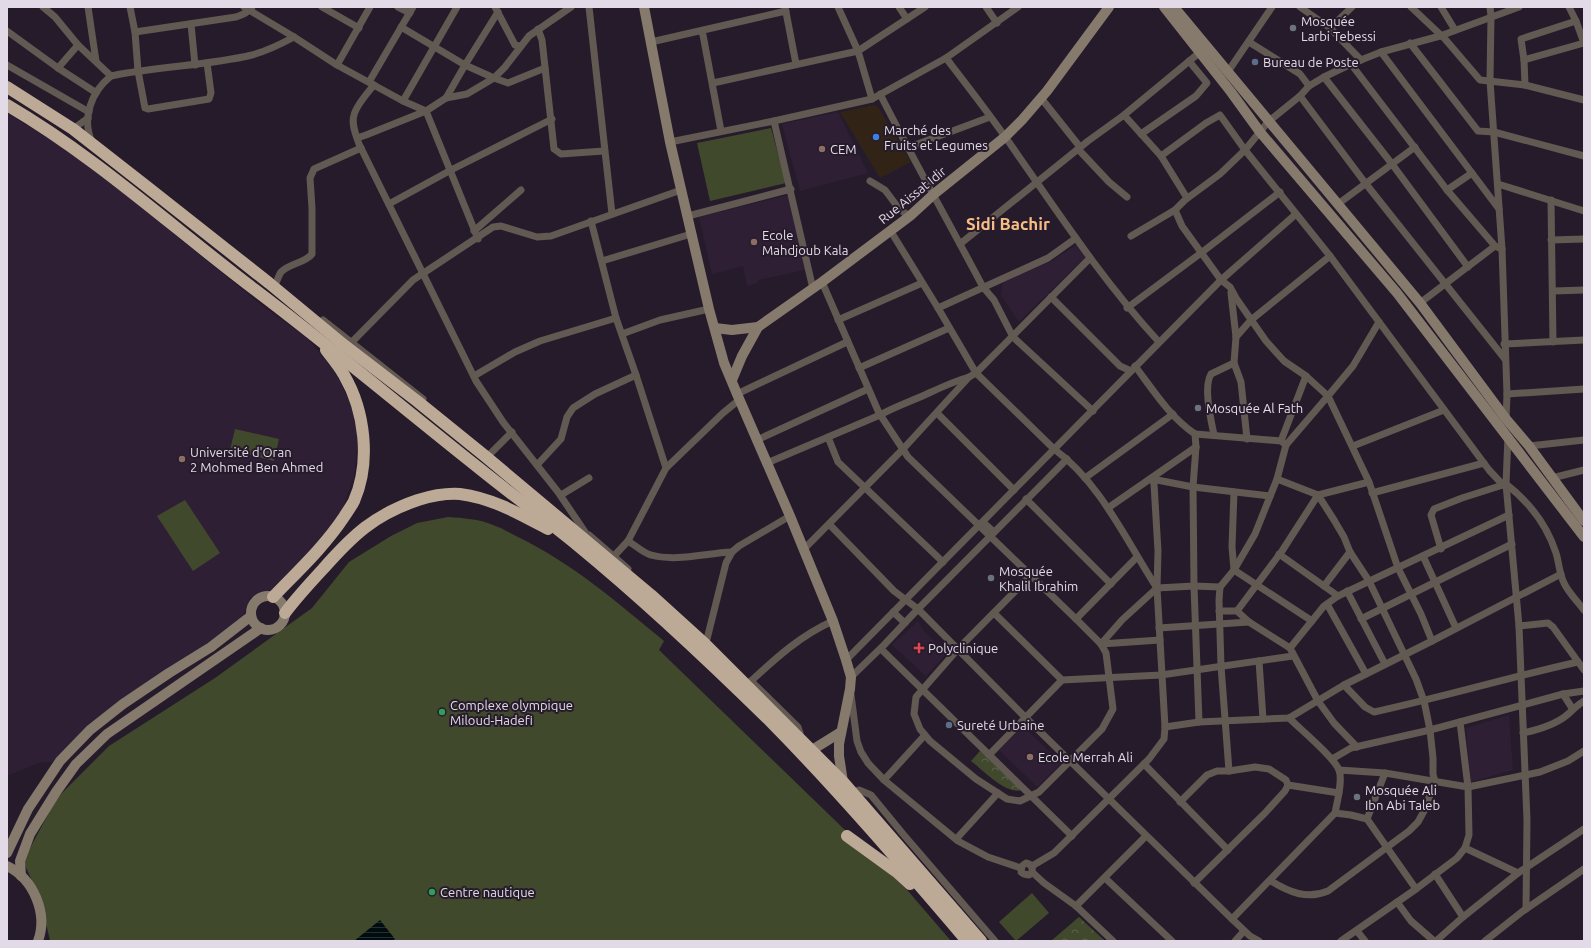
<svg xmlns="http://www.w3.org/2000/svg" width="1591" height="948" font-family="Ubuntu,sans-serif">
  <defs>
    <pattern id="park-crowns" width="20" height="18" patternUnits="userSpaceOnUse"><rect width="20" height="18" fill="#41492d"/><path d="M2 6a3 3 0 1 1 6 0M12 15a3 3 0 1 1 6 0" fill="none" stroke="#5c634b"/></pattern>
    <pattern id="water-rules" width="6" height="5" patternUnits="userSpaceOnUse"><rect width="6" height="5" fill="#000c0f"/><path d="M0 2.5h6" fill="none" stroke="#252f32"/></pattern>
  </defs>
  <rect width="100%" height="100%" fill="#261b2b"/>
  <polygon fill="#312417" points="875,105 878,107 911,162 880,178 840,112"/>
  <g fill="#2e1f35">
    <polygon points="838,112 868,173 800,191 782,124"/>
    <polygon points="7,113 64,148 120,190 260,304 309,340 338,376 354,413 358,441 354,477 342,510 310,558 282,587 250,598 239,626 147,688 60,761 38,763 7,776"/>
    <polygon points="792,194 809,269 758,280 758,283 747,286 743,266 712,274 699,217"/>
    <polygon points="1080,244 1087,253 1084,258 1019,322 1001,295 1003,282 1052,261 1076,245"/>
    <polygon points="918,621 924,631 945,652 945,655 926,676 892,645"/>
    <polygon points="1509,715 1513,770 1471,782 1466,728"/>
    <polygon points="1023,726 1061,763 1037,787 999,750"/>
  </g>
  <g fill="#41492d">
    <polygon points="771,128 786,183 710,201 697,143"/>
    <polygon points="235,429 279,439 274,461 230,450"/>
    <polygon points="185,500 220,553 193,571 157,516"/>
    <path d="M448,517c15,1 31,2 45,8 9,3 17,8 25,12 54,26 100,66 146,104l-5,9 249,241 43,50 -901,-1 -11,-44 -16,-35 34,-63 52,-52 106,-68 97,-70 37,-46 42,-26 26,-13z"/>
    <polygon points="1032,893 1049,913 1016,941 999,922"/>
  </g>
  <g fill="url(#park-crowns)">
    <path d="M981,750l41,40c-16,5 -39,-20 -51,-29z"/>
    <polygon points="1079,917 1105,941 1051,941"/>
  </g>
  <polygon fill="url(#water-rules)" points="380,920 395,939 392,941 354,941"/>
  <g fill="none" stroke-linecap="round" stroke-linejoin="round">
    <g stroke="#615952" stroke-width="7">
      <polyline points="43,7 55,17 78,45 111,76"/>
      <polyline points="88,7 96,61"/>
      <polyline points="130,7 135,32 138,71 145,108 148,109 209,99 211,93 207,63"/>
      <polyline points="244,7 294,37 337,65 403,101 426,111 446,98 467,94 494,78 505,67 529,36 571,7"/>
      <polyline points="322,7 359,28"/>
      <polyline points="398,7 410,13"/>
      <polyline points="495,7 515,45 520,46"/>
      <polyline points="589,7 612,214"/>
      <polyline points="785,7 796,64"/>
      <polyline points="838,7 858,51 872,99"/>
      <polyline points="899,7 907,19"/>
      <polyline points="986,7 997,23"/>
      <polyline points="1300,7 1330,28 1361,60"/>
      <polyline points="1411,7 1445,39 1480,80 1525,85 1584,100"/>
      <polyline points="1441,7 1455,30"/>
      <polyline points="1490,7 1491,16 1490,81 1502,249 1507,394 1506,420"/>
      <polyline points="1569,7 1576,21 1584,43"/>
      <polyline points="191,24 195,65"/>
      <polyline points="401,27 465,65 494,78 508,83 545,68"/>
      <polyline points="1330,28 1352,7"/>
      <polyline points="538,29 542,40 554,149 561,154 604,151"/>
      <polyline points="7,31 58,68 95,92"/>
      <polyline points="701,31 703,35 721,131"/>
      <path d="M135,32l101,-15c6,-2 12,-4 16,-10"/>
      <polyline points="651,42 786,11"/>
      <polyline points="1249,42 1300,74 1309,86"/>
      <polyline points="1410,43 1478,131 1494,132 1584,156"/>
      <polyline points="1381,52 1499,209"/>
      <path d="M946,58c20,26 41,53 60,80 49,70 95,141 153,204"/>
      <polyline points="1524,60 1584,43"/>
      <polyline points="1351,64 1447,190 1495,246 1502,249"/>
      <polyline points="7,65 89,112"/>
      <polyline points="337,65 370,7"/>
      <polyline points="58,68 78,45"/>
      <polyline points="1227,73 1272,7"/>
      <polyline points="1324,77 1392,164 1468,267"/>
      <polyline points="369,82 413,7"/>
      <polyline points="713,83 858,51 925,7"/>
      <path d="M374,85c-6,7 -18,21 -20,30 -3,9 2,20 5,29l117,237 27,41 55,70 27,40"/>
      <polyline points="1525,85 1524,60 1521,39 1576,21"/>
      <path d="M880,94c33,65 69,129 103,193l11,13 19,37 80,74"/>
      <polyline points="1300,96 1366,184 1505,359"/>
      <polyline points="446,98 465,65 498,12"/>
      <polyline points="1041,98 1080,147"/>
      <polyline points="403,101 457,7"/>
      <polyline points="1124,115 1161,156 1187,198"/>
      <polyline points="774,121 813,289"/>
      <polyline points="73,129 88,118"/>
      <polyline points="1141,134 1196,96 1207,83 1189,61"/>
      <polyline points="357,138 366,135 426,111 478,239"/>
      <path d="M92,142c-11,-24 0,-51 19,-66 47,-10 95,-10 141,-21 15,-4 29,-11 42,-18"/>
      <polyline points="670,142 774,121 872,99 946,58 1018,7"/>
      <polyline points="907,148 990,117"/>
      <polyline points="1078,149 1109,182 1127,197"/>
      <polyline points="1161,156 1206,123 1220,115 1245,150 1330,256 1489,470 1503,485"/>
      <polyline points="870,181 885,190 900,210 910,216"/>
      <polyline points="1498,184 1584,211"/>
      <polyline points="1447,190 1472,173"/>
      <polyline points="1551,200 1553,342"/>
      <polyline points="389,204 451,170 552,119"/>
      <polyline points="1338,204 1415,147"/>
      <polyline points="1175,210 1182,226 1221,280 1230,287 1236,298 1266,341 1284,361 1306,376 1328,396 1369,482 1398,568 1421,614 1432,641"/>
      <polyline points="688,216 791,189"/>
      <polyline points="591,221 616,318 636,375 666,468"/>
      <path d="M890,230l48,78 38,65 78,76c46,33 73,93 103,139"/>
      <polyline points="474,231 521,190"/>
      <polyline points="1131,236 1175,210 1185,200 1220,174 1245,150 1268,122 1300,96 1309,86 1324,77 1351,64 1381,52 1440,36 1519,7"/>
      <polyline points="1551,240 1584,239"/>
      <polyline points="960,244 1088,141 1124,115 1199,53"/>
      <polyline points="602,261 691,234"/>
      <polyline points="822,282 879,413 908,457 1076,619 1101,644 1106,653 1113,709 1102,729 1039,792 1020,801 1007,799 976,779 930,741 920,729 914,714 916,697 958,649 1030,576"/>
      <path d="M275,285c2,-4 4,-10 6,-13 9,-9 24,-9 31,-18v-46l-2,-30 4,-9 47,-21"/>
      <polyline points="1553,291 1584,290"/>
      <polyline points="1231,293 1236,337 1234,363 1241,382 1247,439"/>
      <polyline points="1051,297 1120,366 1131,371"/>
      <polyline points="1420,303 1495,246"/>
      <polyline points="938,308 1048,258 1076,238"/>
      <polyline points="1127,308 1201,253 1280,192"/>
      <polyline points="323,320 423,399"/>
      <polyline points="838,320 922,283"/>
      <polyline points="622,334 660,320 709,309"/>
      <polyline points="1236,337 1251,320 1330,256"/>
      <polyline points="352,342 413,280 493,227 501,226 537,237 551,236 681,190"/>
      <polyline points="1504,344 1584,340"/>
      <path d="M1135,366c18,24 35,51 60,68l1,13 -3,40 1,99 5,136"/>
      <polyline points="859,368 949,328"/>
      <polyline points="474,376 515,352 540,341 616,318"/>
      <polyline points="737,394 847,342"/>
      <polyline points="1507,394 1584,389"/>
      <polyline points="937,413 1014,490"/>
      <polyline points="1195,434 1281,441 1286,445"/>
      <path d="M1214,435c-3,-15 -11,-48 -3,-61l23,-11"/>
      <polyline points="1508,436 1506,484 1519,626 1521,675 1527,820 1526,909"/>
      <polyline points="828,437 838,462 943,562"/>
      <polyline points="757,440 868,389"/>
      <polyline points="1281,441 1306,376"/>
      <polyline points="1353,446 1444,410"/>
      <polyline points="1529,446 1584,440"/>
      <polyline points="490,454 512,432"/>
      <path d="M767,463l113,-48c16,-9 32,-14 49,-22 13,-6 26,-12 40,-16"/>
      <polyline points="537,465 561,439 567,417 573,408 595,394 636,375"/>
      <polyline points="1085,478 1173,414"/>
      <polyline points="1552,478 1584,470"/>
      <polyline points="1234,492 1232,547 1234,570 1312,621"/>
      <polyline points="1372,493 1484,463"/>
      <polyline points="561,495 589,478"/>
      <polyline points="1026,499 1111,584"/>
      <polyline points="1108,508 1196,447"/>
      <polyline points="983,522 994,532"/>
      <polyline points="829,524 894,591 918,609 1025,717 1232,919 1250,936 1259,941"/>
      <polyline points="589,535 628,569"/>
      <path d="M628,541c7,4 15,12 23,14 25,7 55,-2 81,-3"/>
      <path d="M1441,549l-10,-34 3,-6 28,-11 44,-14c23,18 41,41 50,69 3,9 3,20 8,30 4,9 13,18 20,27"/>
      <polyline points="803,550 904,448 969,377 976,373 1090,258"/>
      <polyline points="1279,554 1338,596"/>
      <polyline points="614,556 628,541 666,468 723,413 739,400"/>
      <polyline points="1423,556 1456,628"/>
      <polyline points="1324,586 1350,552"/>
      <polyline points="1347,591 1385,664"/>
      <polyline points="1327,604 1366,674"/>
      <polyline points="1219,611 1237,611 1249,622 1290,648 1318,701 1334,723 1357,747"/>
      <polyline points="1237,611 1282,551 1318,495 1369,482"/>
      <polyline points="893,612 905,623"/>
      <polyline points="994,613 1062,680 1161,675 1293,656"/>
      <polyline points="1076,619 1137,557"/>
      <polyline points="1361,619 1512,544"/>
      <polyline points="1519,626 1548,623 1553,627 1584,670"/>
      <polyline points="1159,628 1249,622"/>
      <polyline points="707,639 726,563 732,552 739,546 790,516"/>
      <polyline points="1101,644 1122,620 1157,588 1194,586 1220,587"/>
      <polyline points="1101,644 1160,640"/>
      <polyline points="1290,648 1324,606 1338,596 1509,515"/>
      <polyline points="881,649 1072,836"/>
      <polyline points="846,660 1221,280 1296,214"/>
      <polyline points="1259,661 1263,719"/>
      <polyline points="851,677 884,645 918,609 1067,459"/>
      <polyline points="751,681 798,727 800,733 799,738"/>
      <path d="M751,681c25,-23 50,-46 82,-60"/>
      <path d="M1344,685l21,22 9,5c69,-15 136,-35 204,-50"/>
      <polyline points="1563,694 1572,708"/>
      <polyline points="851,695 857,741 861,752 868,763 884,780 958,841 988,857 1021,868"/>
      <polyline points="1165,727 1199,722 1289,718 1344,685 1432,641 1561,574"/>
      <path d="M1523,733c14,-3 32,-8 44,-18 6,-5 10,-10 17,-14"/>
      <polyline points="989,755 1062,680"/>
      <polyline points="1332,759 1351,748 1430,730 1563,694 1584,691"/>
      <polyline points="1144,764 1228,850"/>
      <polyline points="1339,770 1385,773 1468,787 1540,772 1568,761 1584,751"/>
      <polyline points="1229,771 1221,666 1219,600 1220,587 1234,570 1255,534 1277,479 1286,445 1328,396 1353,366 1379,322"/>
      <polyline points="1385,773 1367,819 1416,889"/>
      <polyline points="884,780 925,735"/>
      <polyline points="1288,785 1339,793"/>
      <polyline points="852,792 859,790 871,795 903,834 995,941"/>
      <polyline points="1180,802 1207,775 1217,771 1229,771 1255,767 1269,769 1286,780 1288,785 1285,791 1265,813 1194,883"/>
      <polyline points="1335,813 1351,815 1367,819"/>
      <polyline points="958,837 998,793"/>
      <polyline points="1465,848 1518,873"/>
      <polyline points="1032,866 1054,853 1149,759 1164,739 1165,727 1157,588 1158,551 1154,484 1152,479 1193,487 1270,496"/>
      <path d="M1032,872l-3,3 -5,-1 -3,-2 1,-6 4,-3c5,1 7,4 6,9l12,11 32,23 37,35"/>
      <polyline points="1435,874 1463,917"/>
      <polyline points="1105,878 1172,941"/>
      <path d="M1271,881c18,11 36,19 57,10l81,-60 9,-9 6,-11 11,-29 -2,-8v-16l-3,-28 -6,-29 -8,-22 -47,-98 -19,-29 -6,-15 -10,-17 -16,-25 -41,-16"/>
      <polyline points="1397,902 1411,921 1434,941"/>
      <polyline points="1076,906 1146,836"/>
      <path d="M1232,919l103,-106c2,-11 8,-32 4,-43 -5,-13 -39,-41 -50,-52"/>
      <polyline points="1357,931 1365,941"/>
      <polyline points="1235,941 1244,931"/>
      <polyline points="1341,941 1416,889 1457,858 1465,848 1469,835 1468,787 1460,722"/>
      <polyline points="1436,941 1463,917 1518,873 1584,829"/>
      <polyline points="1485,941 1523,911 1584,869"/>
    </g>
    <g stroke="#867a6d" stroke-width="10">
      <polyline points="644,7 670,142 709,309 724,363 737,394 790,516 833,621 846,660 851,677 850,689 839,744 839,756 843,782"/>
      <polyline points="1164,7 1231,92 1260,132 1397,293 1584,537"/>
      <polyline points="1174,7 1420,303 1506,419 1529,446 1584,521"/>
      <polyline points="715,328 732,330 758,327"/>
      <polyline points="732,380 742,356 758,327 822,282 910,216 934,194 1005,137 1022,120 1047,91 1109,7"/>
      <circle cx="268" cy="613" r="17"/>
      <polyline points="812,750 841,732"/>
      <polyline points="7,853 28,809 60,761 90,730 123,704 169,673 211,647 251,616"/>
      <path d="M7,866c27,13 41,48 31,75"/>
      <polyline points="21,876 20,861 30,834 56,792 76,764 107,734 261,628"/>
    </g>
    <g stroke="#bdaa96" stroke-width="12">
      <polyline points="7,87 73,129 146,186 269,283 344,345 417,401 485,456 651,595 705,644 843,782 981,941"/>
      <path d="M7,105c89,52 165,122 247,184 77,58 150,120 226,180 31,25 64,49 96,75 67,55 132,116 194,177 69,70 133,145 197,220"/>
      <path d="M273,597c25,-26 51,-50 71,-80 3,-5 7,-10 10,-16 17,-39 11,-90 -10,-126 -5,-9 -12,-17 -18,-25"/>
      <path d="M285,613c12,-16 25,-30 38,-44 30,-34 51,-54 95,-69 13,-4 28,-7 42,-6 32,4 60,20 88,35"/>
      <polyline points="847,836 898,873 910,884"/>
    </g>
  </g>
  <g fill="#6b7280" stroke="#261b2b" stroke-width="1.5">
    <circle cx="1293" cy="28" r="4"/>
    <circle cx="1198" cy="408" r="4"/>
    <circle cx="991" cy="578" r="4"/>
    <circle cx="1357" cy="797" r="4"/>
  </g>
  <g fill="#5c6f8a" stroke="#261b2b" stroke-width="1.5">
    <circle cx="1255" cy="62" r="4"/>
    <circle cx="949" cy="725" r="4"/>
  </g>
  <circle fill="#3f7fe0" stroke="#261b2b" stroke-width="1.5" cx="876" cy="137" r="4"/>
  <g fill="#8d6e63" stroke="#261b2b" stroke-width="1.5">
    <circle cx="822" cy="149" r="4"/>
    <circle cx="754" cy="242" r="4"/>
    <circle cx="182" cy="459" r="4"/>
    <circle cx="1030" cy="757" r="4"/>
  </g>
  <path fill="#e0444e" stroke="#261b2b" stroke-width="1.5" d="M917 642h4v4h4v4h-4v4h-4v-4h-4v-4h4z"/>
  <g fill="#2e9e5b" stroke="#261b2b" stroke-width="1.5">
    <circle cx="442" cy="712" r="4"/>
    <circle cx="432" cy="892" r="4"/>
  </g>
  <g text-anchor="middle" stroke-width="4" stroke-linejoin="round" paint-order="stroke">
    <g font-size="13" fill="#e2dae6" stroke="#261b2b" text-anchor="start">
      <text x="1301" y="26">Mosquée<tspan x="1301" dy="15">Larbi Tebessi</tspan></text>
      <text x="1263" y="67">Bureau de Poste</text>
      <text x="884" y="135">Marché des<tspan x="884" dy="15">Fruits et Legumes</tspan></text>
      <text x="830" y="154">CEM</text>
      <text x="762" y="240">Ecole<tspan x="762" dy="15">Mahdjoub Kala</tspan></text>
      <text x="1206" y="413">Mosquée Al Fath</text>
      <text x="190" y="457">Université d'Oran<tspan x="190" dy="15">2 Mohmed Ben Ahmed</tspan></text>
      <text x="999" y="576">Mosquée<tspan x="999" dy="15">Khalil Ibrahim</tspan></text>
      <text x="928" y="653">Polyclinique</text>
      <text x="450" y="710">Complexe olympique<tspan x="450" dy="15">Miloud-Hadefi</tspan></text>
      <text x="957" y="730">Sureté Urbaine</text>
      <text x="1038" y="762">Ecole Merrah Ali</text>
      <text x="1365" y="795">Mosquée Ali<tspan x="1365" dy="15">Ibn Abi Taleb</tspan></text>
      <text x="440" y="897">Centre nautique</text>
    </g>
    <g font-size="13" fill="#e2dae6" stroke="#261b2b">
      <text transform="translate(912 195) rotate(-39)" y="5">Rue Aissat Idir</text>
    </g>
    <g font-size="17" font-weight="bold" fill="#f8bd84" stroke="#261b2b">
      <text x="1008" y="230">Sidi Bachir</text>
    </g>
  </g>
  <rect width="1591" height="948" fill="none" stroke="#e2dae6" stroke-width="16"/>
</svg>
